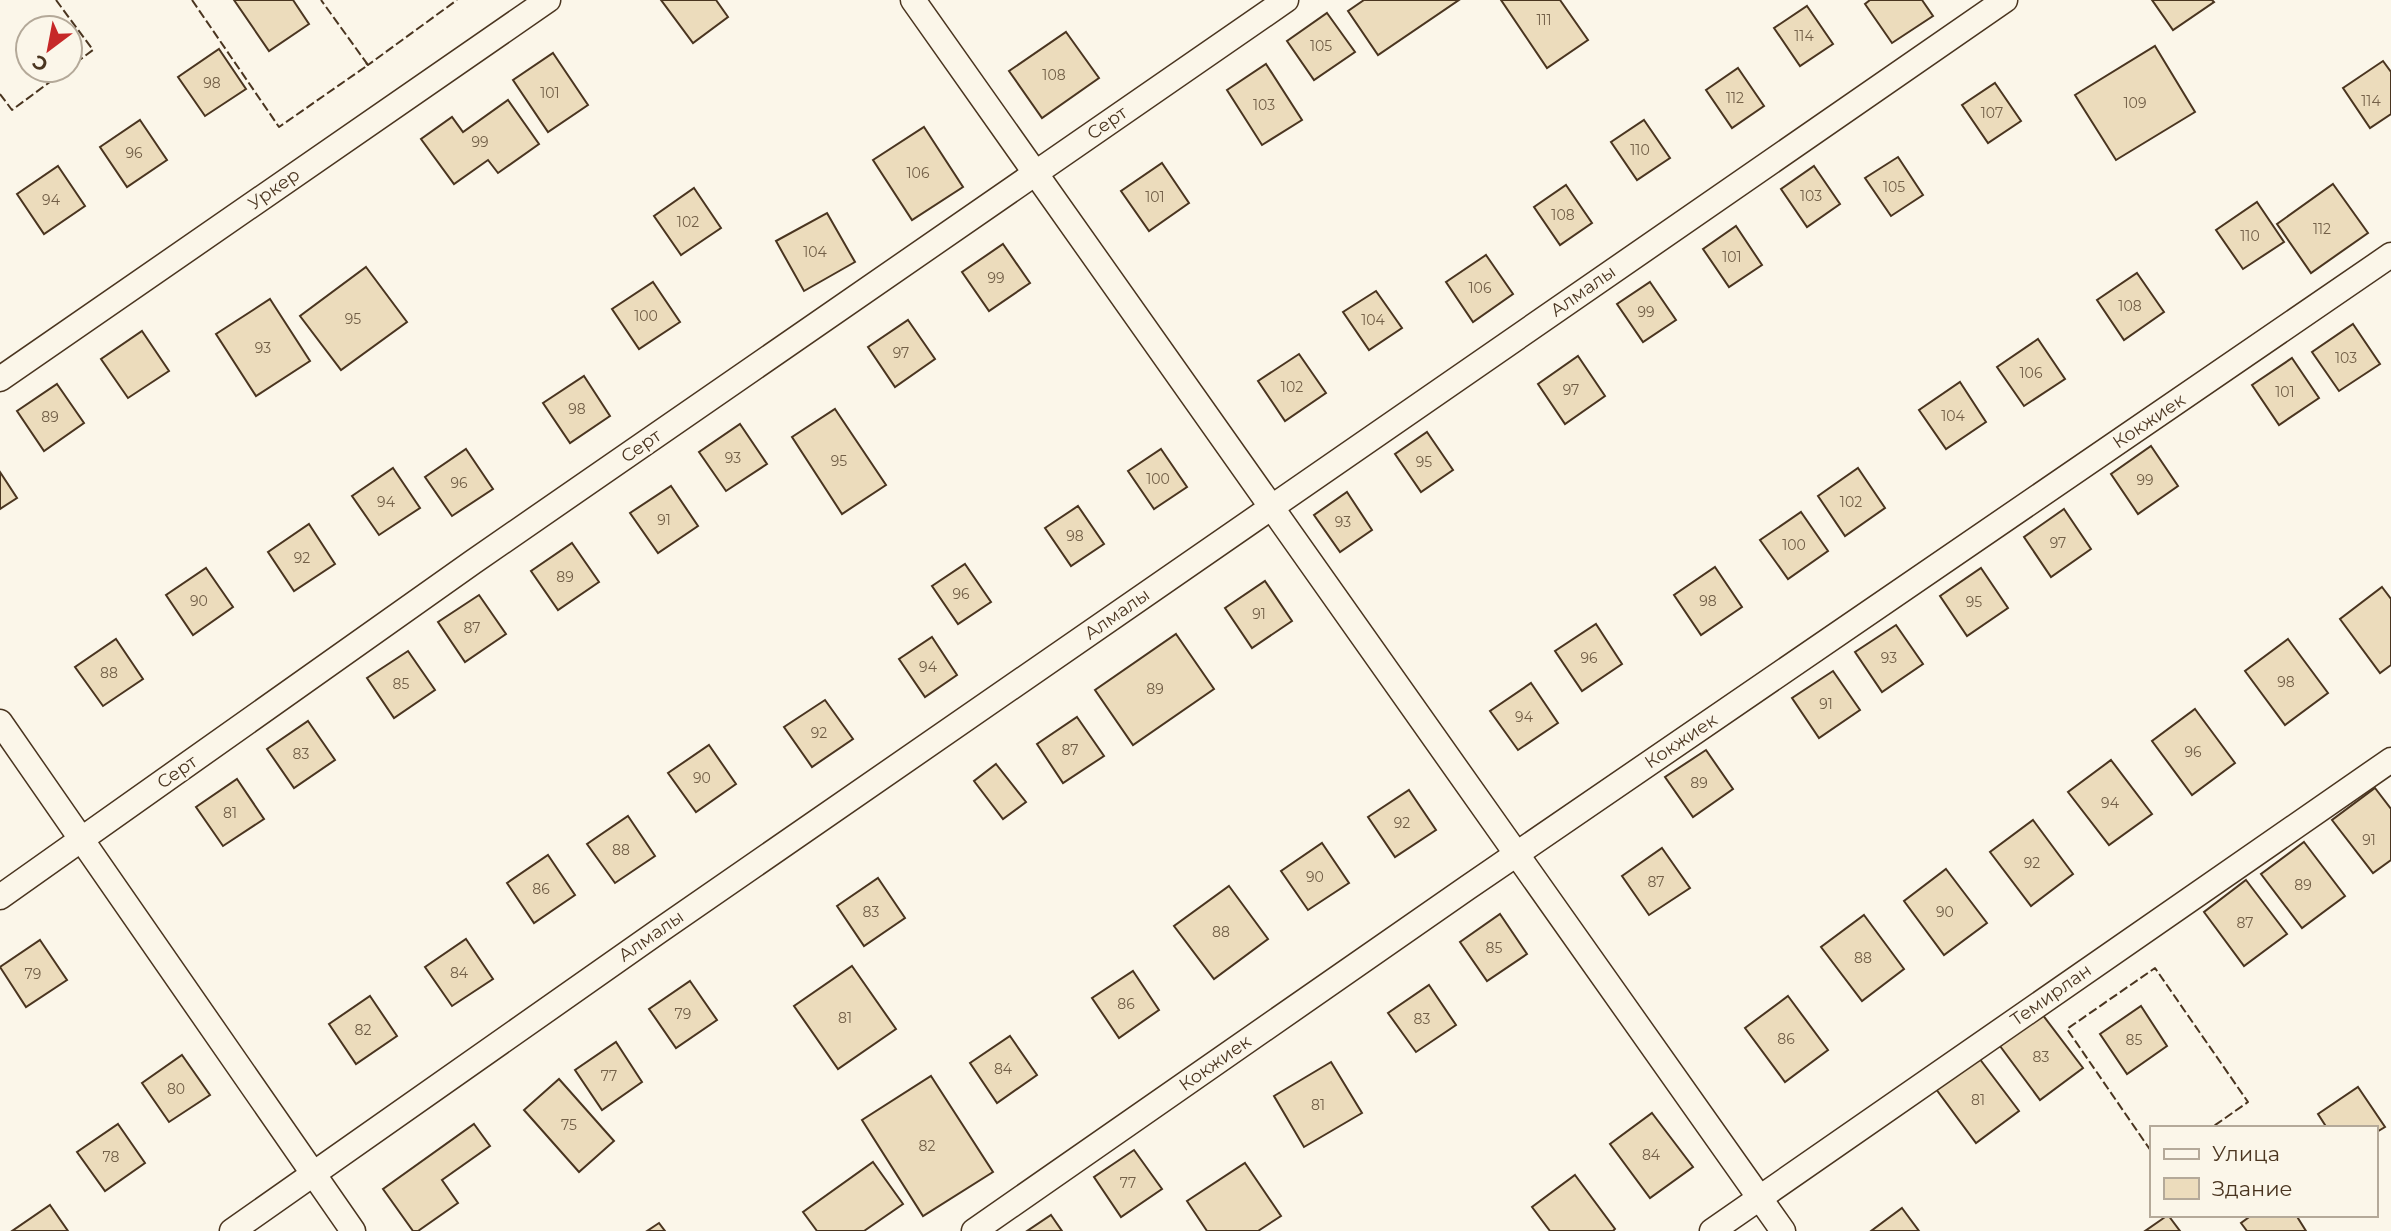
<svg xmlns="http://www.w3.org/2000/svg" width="2391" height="1231" font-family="Montserrat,sans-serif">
  <rect width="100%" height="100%" fill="#fbf6e9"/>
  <g fill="#ecdcbc" stroke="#4a3520" stroke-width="2">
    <polygon points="234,0 293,0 309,24 269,51"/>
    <polygon points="661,0 716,0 728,17 693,43"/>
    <polygon points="1364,0 1459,0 1378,55 1348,11"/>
    <polygon points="1501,0 1560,0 1588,40 1547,68"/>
    <polygon points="1870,0 1922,0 1933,16 1892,43 1865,4"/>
    <polygon points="2152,0 2212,0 2214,2 2173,30"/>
    <polygon points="1807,6 1833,44 1800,66 1774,28"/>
    <polygon points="1327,13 1355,52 1314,80 1287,41"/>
    <polygon points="1066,32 1099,78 1042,118 1009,71"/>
    <polygon points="2155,46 2195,112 2116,160 2075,95"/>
    <polygon points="219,49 246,89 205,116 178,77"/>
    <polygon points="553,53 588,105 548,132 513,80"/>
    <polygon points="2383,61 2391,72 2391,114 2370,128 2343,88"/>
    <polygon points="1266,64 1302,120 1262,145 1227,90"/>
    <polygon points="1738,68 1764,106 1732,128 1706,90"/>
    <polygon points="1995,83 2021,121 1988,143 1962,105"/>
    <polygon points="508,100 539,144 498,173 488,160 454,184 421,139 452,117 463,132"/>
    <polygon points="140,120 167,160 127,187 100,147"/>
    <polygon points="1644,120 1670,158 1637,180 1611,142"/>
    <polygon points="924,127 963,187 912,220 873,160"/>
    <polygon points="1898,157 1923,195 1891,216 1865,178"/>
    <polygon points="1162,163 1189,203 1149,231 1121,191"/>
    <polygon points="58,166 85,206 44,234 17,194"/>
    <polygon points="1814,166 1840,204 1807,227 1781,189"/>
    <polygon points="2333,184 2368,233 2311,273 2277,224"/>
    <polygon points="1566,185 1592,223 1560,245 1534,207"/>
    <polygon points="694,188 721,228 681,255 654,216"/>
    <polygon points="2257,202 2284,242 2243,269 2216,230"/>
    <polygon points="827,213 855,262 804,291 776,241"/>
    <polygon points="1736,226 1762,265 1729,287 1703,249"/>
    <polygon points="1003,244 1030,283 989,311 962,272"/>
    <polygon points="1486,255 1513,294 1473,322 1446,282"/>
    <polygon points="366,267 407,322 341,370 300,316"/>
    <polygon points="2137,273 2164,312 2124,340 2097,300"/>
    <polygon points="653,282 680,322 639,349 612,309"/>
    <polygon points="1650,282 1676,320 1643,342 1617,304"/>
    <polygon points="1376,291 1402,328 1369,350 1343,312"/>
    <polygon points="270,299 310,361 256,396 216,334"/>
    <polygon points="908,320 935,359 895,387 868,347"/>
    <polygon points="2353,324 2380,364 2339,391 2312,352"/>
    <polygon points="142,331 169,371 128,398 101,359"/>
    <polygon points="2038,339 2065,379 2024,406 1997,367"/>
    <polygon points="1299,354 1326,393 1285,421 1258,381"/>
    <polygon points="1578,356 1605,396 1565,424 1538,384"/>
    <polygon points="2292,358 2319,398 2279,425 2252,385"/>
    <polygon points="584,376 610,416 570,443 543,403"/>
    <polygon points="1960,382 1986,422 1946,449 1919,410"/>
    <polygon points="57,384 84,423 44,451 17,411"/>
    <polygon points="835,409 886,485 842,514 792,437"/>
    <polygon points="740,424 767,464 726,491 699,452"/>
    <polygon points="1427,432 1453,470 1421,492 1395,454"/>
    <polygon points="2151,446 2178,486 2138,514 2111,474"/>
    <polygon points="466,449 493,489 452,516 425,477"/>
    <polygon points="1161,449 1187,487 1154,509 1128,471"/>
    <polygon points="393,468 420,508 379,535 352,496"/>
    <polygon points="1858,468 1885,508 1845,536 1818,496"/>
    <polygon points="0,472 17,498 0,509"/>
    <polygon points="671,486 698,526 658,553 630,513"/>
    <polygon points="1347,492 1372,530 1340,552 1314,515"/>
    <polygon points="1078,506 1104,544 1071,566 1045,528"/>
    <polygon points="2064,509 2091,549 2051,577 2024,537"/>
    <polygon points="1801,512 1828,551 1788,579 1760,540"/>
    <polygon points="309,524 335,564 294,591 268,552"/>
    <polygon points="572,543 599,582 558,610 531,571"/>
    <polygon points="965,564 991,602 958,624 932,586"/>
    <polygon points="1715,567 1742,607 1701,635 1674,595"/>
    <polygon points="206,568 233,607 193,635 166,595"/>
    <polygon points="1981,568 2008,608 1967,636 1940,596"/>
    <polygon points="1265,581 1292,621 1252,648 1225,608"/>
    <polygon points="2382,587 2391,599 2391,665 2380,673 2340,619"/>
    <polygon points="479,595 506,634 465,662 438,622"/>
    <polygon points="1596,624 1622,664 1582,691 1555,651"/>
    <polygon points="1896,625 1923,664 1882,692 1855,652"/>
    <polygon points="1176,634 1214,689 1133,745 1095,690"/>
    <polygon points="932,637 957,675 925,697 899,659"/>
    <polygon points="116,639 143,679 103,706 75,667"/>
    <polygon points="2288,639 2328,693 2285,725 2245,671"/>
    <polygon points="408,651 435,690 394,718 367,678"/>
    <polygon points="1833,671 1860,710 1819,738 1792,698"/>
    <polygon points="1531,683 1558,723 1518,750 1490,711"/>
    <polygon points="825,700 853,739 812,767 784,727"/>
    <polygon points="2195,709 2235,763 2192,795 2152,741"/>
    <polygon points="1077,717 1104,756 1063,783 1037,744"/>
    <polygon points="308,721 335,760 294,788 267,749"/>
    <polygon points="709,745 736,784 696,812 668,773"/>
    <polygon points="1706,750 1733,789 1693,817 1665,777"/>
    <polygon points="2111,760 2152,814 2109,845 2068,792"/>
    <polygon points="996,764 1026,802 1003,819 974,781"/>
    <polygon points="237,779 264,819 223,846 196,807"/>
    <polygon points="2375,788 2391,809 2391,860 2373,873 2332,820"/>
    <polygon points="1409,790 1436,830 1395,857 1368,817"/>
    <polygon points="628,816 655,856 615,883 587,844"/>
    <polygon points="2033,820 2073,874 2031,906 1990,852"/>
    <polygon points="2304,842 2345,896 2302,928 2261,874"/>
    <polygon points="1322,843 1349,883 1308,910 1281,871"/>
    <polygon points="1662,848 1690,888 1649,915 1622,876"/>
    <polygon points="548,855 575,895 534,923 507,883"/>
    <polygon points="1946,869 1987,923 1944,955 1904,901"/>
    <polygon points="878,878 905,918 864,946 837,906"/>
    <polygon points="2246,880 2287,934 2244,966 2204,912"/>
    <polygon points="1229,886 1268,939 1214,979 1174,926"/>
    <polygon points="1500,914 1527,954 1487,981 1460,942"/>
    <polygon points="1864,915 1904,969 1862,1001 1821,947"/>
    <polygon points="466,939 493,979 452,1006 425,967"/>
    <polygon points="40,940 67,980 26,1007 0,967"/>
    <polygon points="852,966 896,1029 838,1069 794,1006"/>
    <polygon points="1133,971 1159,1010 1119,1038 1092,998"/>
    <polygon points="690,981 717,1020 676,1048 649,1009"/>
    <polygon points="1429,985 1456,1025 1416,1052 1388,1013"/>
    <polygon points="370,996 397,1036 356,1064 329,1024"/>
    <polygon points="1788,996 1828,1050 1785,1082 1745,1028"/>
    <polygon points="2141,1006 2167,1046 2127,1074 2100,1034"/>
    <polygon points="2042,1014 2083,1068 2040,1100 2000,1046"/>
    <polygon points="1010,1036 1037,1075 997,1103 970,1063"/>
    <polygon points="616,1042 642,1082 602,1110 575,1070"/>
    <polygon points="182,1055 210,1095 169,1122 142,1083"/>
    <polygon points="1979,1058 2019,1111 1976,1143 1936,1089"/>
    <polygon points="1331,1062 1362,1113 1304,1147 1274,1096"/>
    <polygon points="931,1076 993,1172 923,1216 862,1120"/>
    <polygon points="559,1079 614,1141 579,1172 524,1110"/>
    <polygon points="2358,1087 2385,1127 2375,1133 2375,1128 2327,1128 2318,1114"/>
    <polygon points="1652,1113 1693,1167 1650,1198 1610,1144"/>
    <polygon points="118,1124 145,1163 105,1191 77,1152"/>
    <polygon points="474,1124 490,1146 442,1180 458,1203 418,1231 413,1231 383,1189"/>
    <polygon points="1134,1150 1162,1189 1121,1217 1094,1177"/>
    <polygon points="873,1162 903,1204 864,1231 817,1231 803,1212"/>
    <polygon points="1245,1163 1281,1216 1258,1231 1207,1231 1187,1201"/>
    <polygon points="1575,1175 1615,1229 1613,1231 1550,1231 1532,1207"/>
    <polygon points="50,1205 68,1231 12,1231"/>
    <polygon points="1902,1208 1919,1231 1871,1231"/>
    <polygon points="1051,1215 1062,1231 1027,1231"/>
    <polygon points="2168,1215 2180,1231 2145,1231"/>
    <polygon points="2252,1215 2296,1215 2306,1231 2247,1231 2241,1223"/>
    <polygon points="659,1223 665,1231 647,1231"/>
  </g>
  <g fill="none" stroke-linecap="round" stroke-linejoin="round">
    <defs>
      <g id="street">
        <polyline points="913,0 1783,1231"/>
        <polyline points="0,379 548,0"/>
        <polyline points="0,722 353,1231"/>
        <polyline points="0,897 473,562 1286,0"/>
        <polyline points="232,1231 659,931 2005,0"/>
        <polyline points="974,1231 1467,888 2391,255"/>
        <polyline points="1712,1231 2391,760"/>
      </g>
    </defs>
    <use href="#street" stroke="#4a3520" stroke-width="27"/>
    <use href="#street" stroke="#fbf6e9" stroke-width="24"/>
    <g stroke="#4a3520" stroke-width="2" stroke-dasharray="9 3.5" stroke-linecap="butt">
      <polyline points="56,0 93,50 70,67"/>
      <polyline points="192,0 279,127 368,65 321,0"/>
      <polyline points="366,63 368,65 457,0"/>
      <polyline points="0,94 12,110 66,70"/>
      <polyline points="2151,1151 2067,1029 2155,968 2248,1102 2211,1128"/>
    </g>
  </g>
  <g text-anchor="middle" stroke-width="5" stroke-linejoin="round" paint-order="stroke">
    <g font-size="14" fill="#725f47">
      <text x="1544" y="25">111</text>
      <text x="1804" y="41">114</text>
      <text x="1321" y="51">105</text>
      <text x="1054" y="80">108</text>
      <text x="212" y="88">98</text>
      <text x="550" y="98">101</text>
      <text x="1735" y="103">112</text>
      <text x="2371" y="106">114</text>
      <text x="2135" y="108">109</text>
      <text x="1264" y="110">103</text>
      <text x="1992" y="118">107</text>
      <text x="480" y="147">99</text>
      <text x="1640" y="155">110</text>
      <text x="134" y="158">96</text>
      <text x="918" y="178">106</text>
      <text x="1894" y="192">105</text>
      <text x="1811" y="201">103</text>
      <text x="1155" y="202">101</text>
      <text x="51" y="205">94</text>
      <text x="1563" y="220">108</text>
      <text x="688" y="227">102</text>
      <text x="2322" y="234">112</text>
      <text x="2250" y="241">110</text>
      <text x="815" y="257">104</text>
      <text x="1732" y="262">101</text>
      <text x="996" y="283">99</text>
      <text x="1480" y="293">106</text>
      <text x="2130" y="311">108</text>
      <text x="1646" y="317">99</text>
      <text x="646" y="321">100</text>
      <text x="353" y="324">95</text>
      <text x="1373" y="325">104</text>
      <text x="263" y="353">93</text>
      <text x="901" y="358">97</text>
      <text x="2346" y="363">103</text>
      <text x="2031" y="378">106</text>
      <text x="1292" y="392">102</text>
      <text x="1571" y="395">97</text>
      <text x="2285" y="397">101</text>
      <text x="577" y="414">98</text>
      <text x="1953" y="421">104</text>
      <text x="50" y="422">89</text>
      <text x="733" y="463">93</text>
      <text x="839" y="466">95</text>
      <text x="1424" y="467">95</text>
      <text x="1158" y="484">100</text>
      <text x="2145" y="485">99</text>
      <text x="459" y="488">96</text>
      <text x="386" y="507">94</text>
      <text x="1851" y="507">102</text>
      <text x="664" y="525">91</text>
      <text x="1343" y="527">93</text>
      <text x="1075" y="541">98</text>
      <text x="2058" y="548">97</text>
      <text x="1794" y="550">100</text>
      <text x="302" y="563">92</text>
      <text x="565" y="582">89</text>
      <text x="961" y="599">96</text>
      <text x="199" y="606">90</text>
      <text x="1708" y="606">98</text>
      <text x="1974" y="607">95</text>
      <text x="1259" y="619">91</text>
      <text x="472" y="633">87</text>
      <text x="1589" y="663">96</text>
      <text x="1889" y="663">93</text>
      <text x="928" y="672">94</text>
      <text x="109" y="678">88</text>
      <text x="2286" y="687">98</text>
      <text x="401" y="689">85</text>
      <text x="1155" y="694">89</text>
      <text x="1826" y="709">91</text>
      <text x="1524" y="722">94</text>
      <text x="819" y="738">92</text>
      <text x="1070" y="755">87</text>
      <text x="2193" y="757">96</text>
      <text x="301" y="759">83</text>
      <text x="702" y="783">90</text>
      <text x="1699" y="788">89</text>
      <text x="2110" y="808">94</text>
      <text x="230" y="818">81</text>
      <text x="1402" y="828">92</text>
      <text x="2369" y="845">91</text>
      <text x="621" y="855">88</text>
      <text x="2032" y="868">92</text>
      <text x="1315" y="882">90</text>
      <text x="1656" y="887">87</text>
      <text x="2303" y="890">89</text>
      <text x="541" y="894">86</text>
      <text x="871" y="917">83</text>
      <text x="1945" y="917">90</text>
      <text x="2245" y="928">87</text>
      <text x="1221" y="937">88</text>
      <text x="1494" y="953">85</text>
      <text x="1863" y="963">88</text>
      <text x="459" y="978">84</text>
      <text x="33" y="979">79</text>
      <text x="1126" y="1009">86</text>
      <text x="683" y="1019">79</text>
      <text x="845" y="1023">81</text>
      <text x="1422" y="1024">83</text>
      <text x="363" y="1035">82</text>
      <text x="1786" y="1044">86</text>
      <text x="2134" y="1045">85</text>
      <text x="2041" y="1062">83</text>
      <text x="1003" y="1074">84</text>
      <text x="609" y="1081">77</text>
      <text x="176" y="1094">80</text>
      <text x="1978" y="1105">81</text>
      <text x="1318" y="1110">81</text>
      <text x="569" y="1130">75</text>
      <text x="927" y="1151">82</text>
      <text x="1651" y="1160">84</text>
      <text x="111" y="1162">78</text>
      <text x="1128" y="1188">77</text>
    </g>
    <g font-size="18" fill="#4a3520" stroke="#fbf6e9">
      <text transform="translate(1107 123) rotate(-35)" y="6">Серт</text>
      <text transform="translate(274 189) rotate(-35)" y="6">Уркер</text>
      <text transform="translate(1583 291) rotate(-35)" y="6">Алмалы</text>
      <text transform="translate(2149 421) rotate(-34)" y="6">Кокжиек</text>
      <text transform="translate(641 446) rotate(-35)" y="6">Серт</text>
      <text transform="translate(1117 614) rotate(-35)" y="6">Алмалы</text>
      <text transform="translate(1681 741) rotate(-34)" y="6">Кокжиек</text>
      <text transform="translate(177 772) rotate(-35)" y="6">Серт</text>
      <text transform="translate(651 936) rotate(-35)" y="6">Алмалы</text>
      <text transform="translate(2051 995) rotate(-35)" y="6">Темирлан</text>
      <text transform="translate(1215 1063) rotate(-35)" y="6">Кокжиек</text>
    </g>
  </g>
  <rect x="2150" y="1126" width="228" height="91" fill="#fbf6e9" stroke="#b4a999" stroke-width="2"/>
  <rect x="2164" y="1149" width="35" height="10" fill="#fbf6e9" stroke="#b4a999" stroke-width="2"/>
  <text x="2212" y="1161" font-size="21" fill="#4a3520">Улица</text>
  <rect x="2164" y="1178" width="35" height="21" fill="#ecdcbc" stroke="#b4a999" stroke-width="2"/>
  <text x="2212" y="1196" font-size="21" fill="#4a3520">Здание</text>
  <g transform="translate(49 49) rotate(212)"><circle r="33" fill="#fbf6e9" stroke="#b4a999" stroke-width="2"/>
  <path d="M0-5L12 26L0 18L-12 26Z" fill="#c62828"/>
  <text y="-10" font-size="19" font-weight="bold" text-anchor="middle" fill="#4a3520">С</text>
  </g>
</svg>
